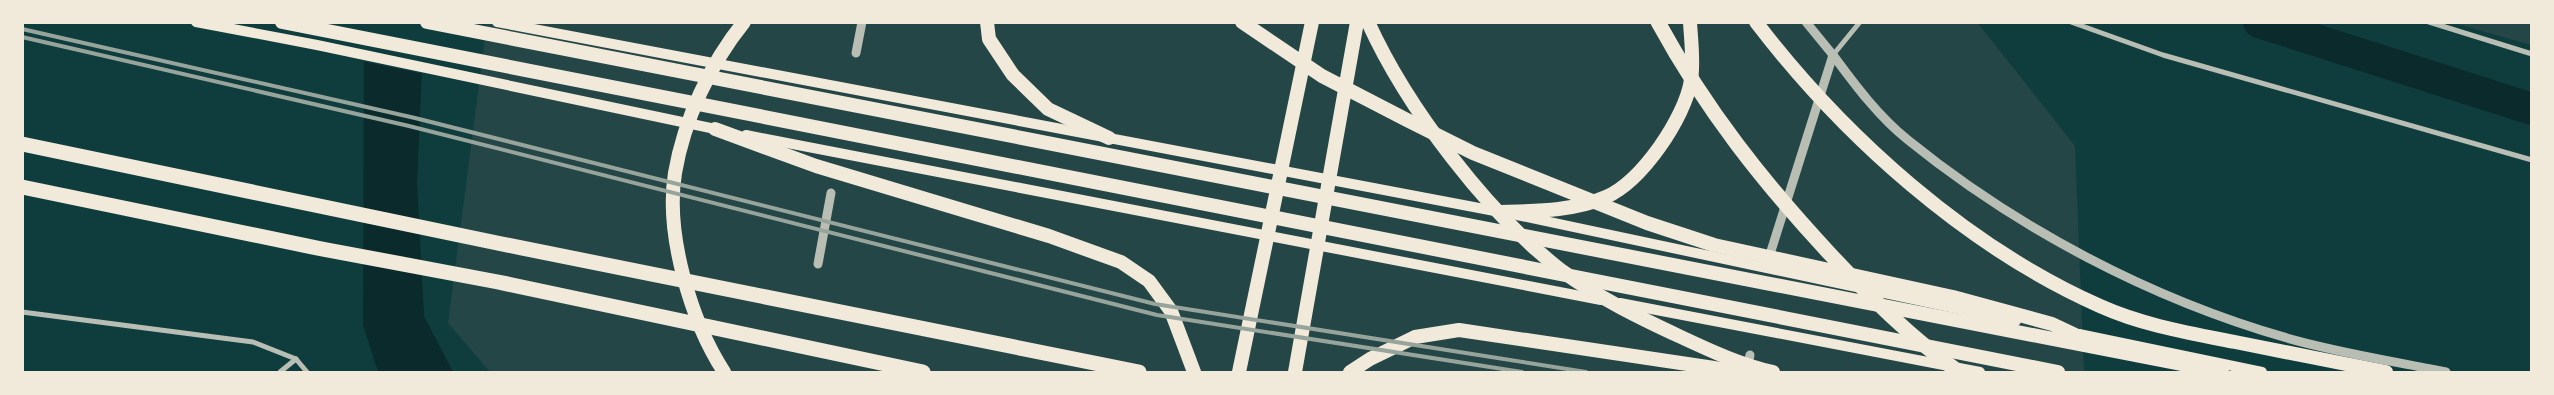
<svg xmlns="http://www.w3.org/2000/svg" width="2554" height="395" font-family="Ubuntu,sans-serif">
  <rect width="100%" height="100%" fill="#0f3d3e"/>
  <g fill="#244646">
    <polygon points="1977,22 2075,146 2084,372 490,372 448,323 487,23"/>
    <polygon points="2454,23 2531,23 2531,45"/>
  </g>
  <polygon fill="#0a2a2b" points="364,23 424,23 417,183 424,316 453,372 378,372 363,325"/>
  <polygon fill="#0f3d3e" points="362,22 427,22 424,74 361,61"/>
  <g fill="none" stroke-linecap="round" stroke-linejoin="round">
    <polyline stroke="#0a2a2b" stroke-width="32" points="2259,22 2532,109"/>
    <g stroke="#b8beb3" stroke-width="5">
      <polyline points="2071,22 2163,55 2532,160"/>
      <polyline points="2429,22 2532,54"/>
      <polyline points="1833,55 1860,22"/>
      <polyline points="22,312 253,342 296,359"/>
      <polyline points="280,372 296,359 307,372"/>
    </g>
    <g stroke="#b8beb3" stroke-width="9">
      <polyline points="856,53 862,22"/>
      <path d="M1833,55c22,30 46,62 75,85 110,89 243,159 379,198 52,15 106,23 159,34"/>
      <polyline points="1771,251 1833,55 1806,22"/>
      <polyline points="818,264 831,193"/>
      <polyline points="1747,370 1750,355"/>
    </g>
    <g stroke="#f1e9da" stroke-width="10">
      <polyline points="196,22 317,45 720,130"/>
      <polyline points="497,22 1500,212"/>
      <polyline points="746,135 1601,300"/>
      <polyline points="1517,215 2016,321"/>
      <polyline points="1620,303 1980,372"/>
      <polyline points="2079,334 2262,372"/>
    </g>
    <g stroke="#f1e9da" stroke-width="14">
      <polyline points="282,22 2058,372"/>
      <polyline points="427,22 2222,372"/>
      <polyline points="987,22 989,39 1013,75 1048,109 1109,138"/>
      <polyline points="1242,22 1322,76 1407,120 1473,153 1647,223 1714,245 1953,297 2052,324 2086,340"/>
      <path d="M1368,22c39,86 120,192 194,249 37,27 78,47 119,66 30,14 60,28 92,35"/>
      <path d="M1756,22c88,115 211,225 344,284 42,19 89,27 135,36 50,10 101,20 151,30"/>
      <polyline points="715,129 816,166 1049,236 1121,262 1149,281 1171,311 1194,372"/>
      <path d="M1501,212c35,-1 73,-1 105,-15 36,-16 79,-79 85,-117 3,-19 0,-39 -1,-58"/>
      <path d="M724,372c-33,-51 -59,-138 -49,-199 9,-53 35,-109 69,-151"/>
      <polyline points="1239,372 1312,22"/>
      <polyline points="1295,372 1357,22"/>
      <polyline points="1350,372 1370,359 1415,337 1459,330 1741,372"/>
    </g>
    <g stroke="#f1e9da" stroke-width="15">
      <path d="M1658,22c48,88 105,160 172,232 40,43 81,84 129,118"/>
      <polyline points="22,144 502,244 1139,372"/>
      <polyline points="22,187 322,249 498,282 923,372"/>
    </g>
    <g stroke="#97a49c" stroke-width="4">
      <polyline points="22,29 415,118 1155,304 1586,372"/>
      <polyline points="22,37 409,126 1157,315 1522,372"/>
    </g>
  </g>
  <rect width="2554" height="395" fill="none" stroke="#f1e9da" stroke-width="48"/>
</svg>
